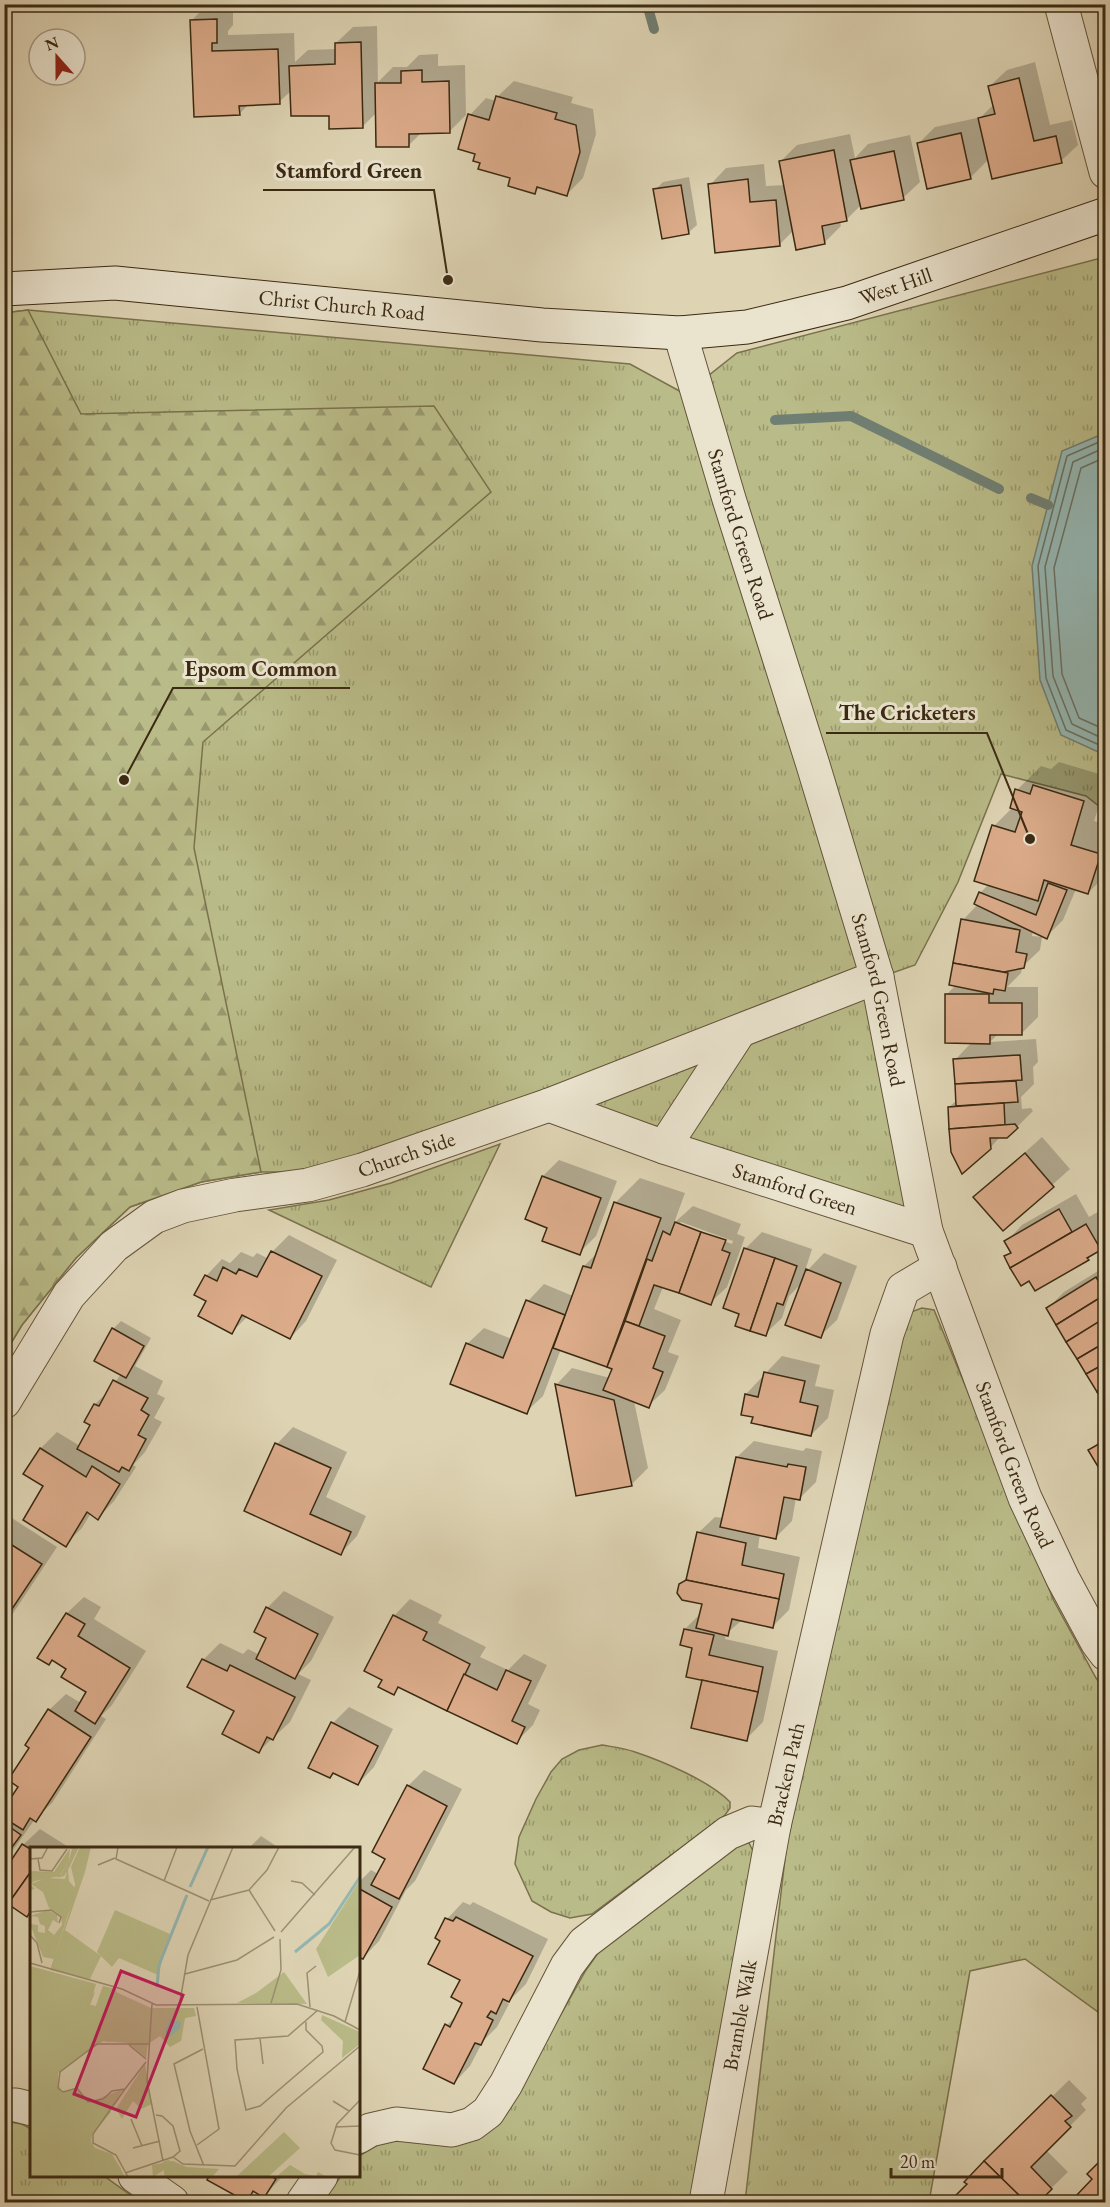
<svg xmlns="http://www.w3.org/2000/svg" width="1110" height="2207" font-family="'EB Garamond',serif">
  <defs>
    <pattern id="grass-tufts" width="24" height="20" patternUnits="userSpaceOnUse" patternTransform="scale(1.5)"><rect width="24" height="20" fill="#b9bb88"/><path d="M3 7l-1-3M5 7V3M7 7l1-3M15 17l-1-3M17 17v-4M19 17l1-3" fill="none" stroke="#98986e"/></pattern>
    <pattern id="forest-firs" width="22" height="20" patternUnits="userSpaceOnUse" patternTransform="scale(1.5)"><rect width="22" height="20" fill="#b9bb88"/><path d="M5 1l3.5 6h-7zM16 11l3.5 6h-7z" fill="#98986e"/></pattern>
  </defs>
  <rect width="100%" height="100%" fill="#ded4b4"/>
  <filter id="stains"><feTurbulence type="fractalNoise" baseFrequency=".00333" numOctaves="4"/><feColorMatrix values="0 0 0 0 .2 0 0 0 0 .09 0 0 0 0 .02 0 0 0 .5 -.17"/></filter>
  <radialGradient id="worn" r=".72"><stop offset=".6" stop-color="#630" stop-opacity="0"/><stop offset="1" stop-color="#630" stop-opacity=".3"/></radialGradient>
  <g fill="url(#grass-tufts)" stroke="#7a724d" stroke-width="1.5">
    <polygon points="1105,257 1105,811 1086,796 1001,774 958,882 915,965 878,978 912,1214 547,1089 355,1160 301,1172 261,1172 201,1182 130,1207 76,1258 22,1325 5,1353 5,313 28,310 630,364 685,394 737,353"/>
    <polygon points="500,1144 431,1287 269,1210 329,1200 391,1183"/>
    <polygon points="922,1308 934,1310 1054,1601 1096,1678 1105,1689 1105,2017 1025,1959 970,1971 929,2202 745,2202 788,1833 904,1330 911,1312"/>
    <path d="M602,1745c11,2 22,3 33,7 27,9 75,29 95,50v6l-5,7 -133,99 -22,4 -19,-6 -19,-11 -17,-37 4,-27 17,-38 15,-27 11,-13 17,-9z"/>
    <polygon points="733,1842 749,1843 755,1855 694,2202 322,2202 341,2176 358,2176 359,2156 388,2139 441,2142 534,2062 586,1970 608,1939"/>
    <polygon points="4,2121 22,2124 31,2129 32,2176 104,2176 140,2202 5,2202"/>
  </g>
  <polygon fill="url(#forest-firs)" stroke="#7a724d" stroke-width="1.5" points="28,310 81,414 434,406 491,492 203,742 194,848 261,1172 201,1182 130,1207 76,1258 22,1325 5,1353 4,313"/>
  <polygon fill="#94b7b3" stroke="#707f73" stroke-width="1.5" points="1105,433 1105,755 1061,735 1040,680 1032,566 1062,451"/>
  <g fill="#0003" fill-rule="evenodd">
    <polygon points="208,4 233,4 233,25 228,31 228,35 294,33 295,62 308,50 336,49 336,43 353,27 377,26 378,82 393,67 407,67 419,55 438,54 438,66 465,65 466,115 449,132 422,132 409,145 377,112 362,127 330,114 292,90 279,102 249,104 239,114 191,21"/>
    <polygon points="1035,62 1050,125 1072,120 1078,145 1061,161 989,159 970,178 918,144 935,127 977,118 978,120 994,104 990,86 1007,70"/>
    <polygon points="514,81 573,97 571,103 593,109 596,134 583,178 567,194 540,187 535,192 512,177 482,162 477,153 470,115 486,98 496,101 497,97"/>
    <polygon points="850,134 855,158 868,144 910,135 920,182 903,198 861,205 847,219 840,221 841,226 825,242 794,230 780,244 710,185 726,168 764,164 766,186 785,185 780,162 797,145"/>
    <polygon points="689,177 697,225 688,233 655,190 663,182"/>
    <polygon points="1059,762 1106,776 1106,784 1094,821 1106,824 1106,875 1088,893 1076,889 1063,920 1046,937 1033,930 1032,936 1042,937 1040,950 1022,967 1021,973 1007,987 1038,987 1038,1017 1021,1034 998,1034 990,1042 1036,1039 1038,1062 1033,1067 1034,1084 1021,1097 1022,1109 1031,1108 1033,1111 1017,1127 1001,1136 990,1148 949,1107 957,1100 955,1060 972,1042 946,995 956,985 951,984 963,920 978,904 980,893 989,884 994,826 1011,809 1017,790 1041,766 1051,769"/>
    <polygon points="1042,1137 1070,1169 1003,1229 975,1197"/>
    <polygon points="559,1160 617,1181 596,1236 579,1253 543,1176"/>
    <path d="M640,1178l45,15 -11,30 19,-17 48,18 -4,10 8,3 -18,50 -17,16 -47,-16 -9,22 27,11 -13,32 11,4 -14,34 -17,16 -14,-5 14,67 -17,17 -75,-100 16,-17 38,10 4,-10 -53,-19 -18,47 -17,16 -59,-68 17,-16 28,11 16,-38 16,-17 29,12 11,-30 14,-14 17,-49zM681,1222l52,19 -1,3 -54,-20z"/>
    <polygon points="1076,1194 1089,1217 1103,1209 1106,1214 1106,1243 1088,1259 1036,1289 1030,1279 1021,1284 1006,1257 1011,1251 1006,1242 1022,1225"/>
    <polygon points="762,1232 812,1249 804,1274 824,1253 857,1266 837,1320 820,1336 802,1283 789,1296 782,1318 765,1334 741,1313 745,1249"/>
    <polygon points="289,1235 337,1260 306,1321 290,1338 248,1316 232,1332 208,1300 206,1276 222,1259 230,1263 241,1252 253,1257 257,1253 269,1259 272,1252"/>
    <polygon points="1106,1266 1106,1404 1048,1308 1064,1292"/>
    <polygon points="121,1321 151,1338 135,1366 163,1381 157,1394 165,1398 154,1418 162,1422 145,1452 133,1465 136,1467 114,1501 98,1518 91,1513 82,1528 65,1545 45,1486 25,1473 41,1448 57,1432 80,1446 92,1424 86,1421 95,1404 109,1391 121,1374 113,1329"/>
    <polygon points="782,1356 820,1365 815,1386 834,1390 828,1418 811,1435 755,1416 746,1394"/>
    <polygon points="293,1427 347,1452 326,1497 366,1516 357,1536 341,1553 246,1510 277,1444"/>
    <polygon points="1106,1435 1106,1476 1090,1450"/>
    <polygon points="754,1441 803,1451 806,1448 822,1451 816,1482 799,1499 796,1498 792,1521 775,1538 760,1534 758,1548 800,1557 789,1610 772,1627 742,1620 726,1634 725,1639 778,1651 763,1722 746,1739 703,1679 694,1647 685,1629 701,1613 704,1603 681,1585 689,1577 698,1533 715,1517 724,1518 737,1457"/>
    <polygon points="4,1513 57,1547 4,1627"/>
    <polygon points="284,1591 334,1617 311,1661 298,1674 311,1680 290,1722 259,1751 236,1710 203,1660 220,1643 243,1654 248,1649 260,1655 268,1637 267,1608"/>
    <polygon points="84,1597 101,1607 94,1619 146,1651 112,1705 101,1716 106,1719 52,1803 35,1819 4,1863 4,1804 7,1807 20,1786 31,1747 49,1710 66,1694 81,1703 88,1692 69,1669 53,1659 49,1664 39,1658 67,1613"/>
    <polygon points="410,1599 442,1615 438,1623 486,1647 480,1657 508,1670 524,1654 547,1665 528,1704 540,1710 533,1725 516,1742 400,1686 394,1693 384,1679 394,1616"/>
    <polygon points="4,1670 11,1674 4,1684"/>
    <polygon points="349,1707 393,1729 374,1767 358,1784 334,1772 330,1777 333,1723"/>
    <polygon points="424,1770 462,1789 415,1881 406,1890 379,1941 363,1958 358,1955 358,1883 371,1870 378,1874 387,1858 408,1786"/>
    <polygon points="40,1829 70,1848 32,1848 32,1910 23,1845"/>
    <polygon points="261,1836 279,1848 249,1848"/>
    <polygon points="463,1902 470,1905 473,1902 548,1939 526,1984 507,2003 509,2004 497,2027 483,2041 470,2066 454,2083 447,2025 458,2014 464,2002 462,1979 442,1941 447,1919"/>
    <polygon points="1069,2080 1087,2098 1081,2104 1086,2110 1046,2150 1068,2172 1037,2202 954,2202 952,2201 969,2184 966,2182"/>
    <polygon points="211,2176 283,2176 264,2196 256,2191 247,2200 209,2179"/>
  </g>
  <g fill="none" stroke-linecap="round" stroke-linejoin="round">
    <g stroke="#687062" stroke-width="1.5">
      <polyline points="1106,439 1067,456 1038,566 1046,678 1066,730 1106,748"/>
      <polyline points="1106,447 1073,462 1045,567 1053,676 1072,724 1106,740"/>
      <polyline points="1106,457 1081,468 1054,568 1062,674 1079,718 1106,730"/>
    </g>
    <g stroke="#707f73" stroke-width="10">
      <polyline points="647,4 654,29"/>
      <polyline points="775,420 851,416 999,489"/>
      <polyline points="1031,498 1048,505"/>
    </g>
  </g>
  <g fill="#dbab8a" stroke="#3b2a12" stroke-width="1.5">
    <polygon points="217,19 217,43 212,43 212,51 278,49 280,104 239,106 240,115 194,117 190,20"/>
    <polygon points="361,42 363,128 329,129 329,116 291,116 289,66 335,64 335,43"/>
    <polygon points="422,70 422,82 449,81 450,133 409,134 409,147 376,147 375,83 401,83 401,71"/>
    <polygon points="1019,78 1034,141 1056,136 1062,163 992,179 978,118 995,114 988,86"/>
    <polygon points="496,96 557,113 555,119 576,125 580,152 567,196 537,187 535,194 508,186 510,178 478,169 480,163 473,161 475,154 458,149 468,114 489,120"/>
    <polygon points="961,133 971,179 927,189 917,143"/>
    <polygon points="834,150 847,221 822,226 825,244 796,250 779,161"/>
    <polygon points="894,151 904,200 861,209 850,160"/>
    <polygon points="748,179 750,202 776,200 780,246 715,253 708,184"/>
    <polygon points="681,185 689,234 662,239 653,189"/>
    <polygon points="1033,785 1084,801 1071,845 1101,854 1088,894 1044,880 1038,901 974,881 992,825 1015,832 1022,812 1010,808 1015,789 1030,794"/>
    <polygon points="1048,883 1067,890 1047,939 974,904 979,892 1036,915"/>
    <polygon points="961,919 1020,930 1016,952 1027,954 1024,968 1004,972 953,963"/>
    <polygon points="953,963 1008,973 1005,991 994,989 993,994 949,985"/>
    <polygon points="945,994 989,994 989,1003 1022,1003 1022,1035 990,1035 990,1044 945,1043"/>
    <polygon points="1020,1055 1022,1080 955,1084 953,1059"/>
    <polygon points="1016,1081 1018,1102 956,1106 955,1084"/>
    <polygon points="1004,1103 1005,1125 949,1129 948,1107"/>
    <polygon points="1015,1124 1018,1128 1007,1138 990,1138 991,1149 962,1174 951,1152 949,1129"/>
    <polygon points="1025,1153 1054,1187 1003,1231 973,1197"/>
    <polygon points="542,1176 601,1198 580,1255 542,1241 547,1228 525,1219"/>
    <polygon points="614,1202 661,1218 607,1367 553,1348 583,1266 591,1268"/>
    <polygon points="1059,1209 1072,1232 1010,1268 1004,1256 1011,1253 1004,1241"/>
    <polygon points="675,1222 701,1232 679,1293 654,1285 639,1326 625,1321 647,1259 652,1261 663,1231 670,1235"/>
    <polygon points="1086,1224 1101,1250 1087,1258 1089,1260 1035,1291 1029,1281 1021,1286 1010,1268"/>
    <polygon points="701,1232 726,1240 722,1250 730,1253 711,1305 679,1293"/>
    <polygon points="744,1248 775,1258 750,1331 735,1326 739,1314 723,1308"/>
    <polygon points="271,1251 322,1276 290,1339 242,1315 232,1334 198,1316 206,1301 194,1295 205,1275 217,1281 223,1267 236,1274 239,1269 257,1277"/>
    <polygon points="775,1258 797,1266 783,1305 777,1303 766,1336 750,1331"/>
    <polygon points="806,1269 841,1283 821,1338 785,1325"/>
    <polygon points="1096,1277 1106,1294 1056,1325 1046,1308"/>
    <polygon points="1106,1294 1106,1318 1066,1342 1056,1325"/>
    <polygon points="526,1300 565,1315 527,1414 450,1384 466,1343 503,1358"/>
    <polygon points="1103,1319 1106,1323 1106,1342 1077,1359 1066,1342"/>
    <polygon points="625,1321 665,1336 653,1368 663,1372 649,1408 603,1390 612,1369 607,1367"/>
    <polygon points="112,1328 144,1346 126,1378 94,1361"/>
    <polygon points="1106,1342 1106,1363 1086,1374 1077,1359"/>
    <polygon points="1106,1363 1106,1386 1097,1392 1086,1374"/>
    <polygon points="764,1372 805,1381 800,1402 818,1406 811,1436 751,1423 753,1417 741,1415 745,1394 758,1397"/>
    <polygon points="113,1380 148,1398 141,1410 149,1415 138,1435 146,1439 129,1471 122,1467 119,1472 77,1449 90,1425 84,1422 94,1404 99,1406"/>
    <polygon points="555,1384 614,1400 632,1486 576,1496"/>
    <polygon points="1106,1386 1106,1407 1097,1392"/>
    <polygon points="1106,1440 1106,1466 1100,1470 1088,1450"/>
    <polygon points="275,1443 331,1468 310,1514 351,1532 341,1555 244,1511"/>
    <polygon points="40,1448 86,1477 92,1466 120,1484 98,1520 87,1512 66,1547 23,1520 43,1486 23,1474"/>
    <polygon points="736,1457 787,1467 788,1464 806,1467 800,1500 784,1497 776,1539 720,1527"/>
    <polygon points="697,1532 746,1543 742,1565 784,1574 779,1599 686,1580"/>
    <polygon points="4,1540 42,1564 10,1612 4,1609"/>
    <polygon points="686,1580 779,1599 773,1628 732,1619 728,1636 696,1628 702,1604 682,1600 677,1593 679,1584"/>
    <polygon points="266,1607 318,1634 295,1679 256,1659 266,1638 254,1632"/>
    <polygon points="66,1613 85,1624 78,1636 130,1668 95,1724 75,1711 86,1692 61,1677 66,1669 52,1660 49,1665 37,1658"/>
    <polygon points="393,1615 427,1632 423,1640 470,1664 447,1711 398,1687 394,1695 378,1687 382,1680 364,1671"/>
    <polygon points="684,1629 714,1635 709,1655 763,1667 758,1692 686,1677 692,1648 680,1645"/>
    <polygon points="202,1659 227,1671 230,1665 295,1697 273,1740 267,1737 259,1753 222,1734 234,1711 187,1687"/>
    <polygon points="506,1670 531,1681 512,1721 525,1727 517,1744 447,1711 464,1674 497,1690"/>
    <polygon points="702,1680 758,1692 747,1741 691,1728"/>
    <polygon points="48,1709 91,1737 36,1822 30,1818 23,1830 4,1818 4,1808 18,1787 8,1780 29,1748 25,1745"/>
    <polygon points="331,1722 378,1746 358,1785 333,1773 330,1778 308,1768"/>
    <polygon points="407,1785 447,1806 399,1899 371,1885 385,1859 372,1852"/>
    <polygon points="4,1823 21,1835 4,1858"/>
    <polygon points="22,1844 32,1850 32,1870 8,1904 4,1902 4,1871"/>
    <polygon points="32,1870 32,1909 27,1917 8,1904"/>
    <polygon points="358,1888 392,1907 363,1959 358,1957"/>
    <polygon points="456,1917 533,1956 509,2002 503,1999 496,2014 491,2011 487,2017 493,2020 481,2045 475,2043 454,2084 423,2069 445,2024 450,2027 462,2003 451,1997 460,1980 428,1964 440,1941 435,1938 445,1918 453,1921"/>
    <polygon points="1051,2095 1072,2116 1065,2121 1071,2127 1031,2167 1052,2189 1039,2202 1026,2202 984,2161"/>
    <polygon points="1106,2155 1106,2197 1100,2202 1080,2202 1075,2197 1092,2179 1087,2174"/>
    <polygon points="984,2161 1026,2202 952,2202 950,2201 967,2184 964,2182"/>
    <polygon points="209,2176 271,2176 276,2179 264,2198 253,2191 247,2202 207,2180"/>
  </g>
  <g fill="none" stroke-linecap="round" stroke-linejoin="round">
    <defs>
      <g id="minor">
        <polyline points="1061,4 1106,172"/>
        <path id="s1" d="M680,333l49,166 84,266 64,212 49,254 99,267 38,81 34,63 9,12"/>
        <path id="s2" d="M549,1105l115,42 262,84"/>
        <polyline points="664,1147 739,1032"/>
        <path id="s3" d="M4,1402l65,-107 45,-49 40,-29 29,-11 52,-11 73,-10 54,-15 187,-65 328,-128"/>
        <polyline points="4,2105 16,2105 32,2109"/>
        <path id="s4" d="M358,2137l12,-7 26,-6 56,6 20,-6 16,-12 18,-28 61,-118 17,-23 144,-110 24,-10 22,3 113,-492 16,-45 37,-22"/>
        <polyline points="135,2176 172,2202"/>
        <polyline points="303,2202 321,2176"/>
        <path id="s5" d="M706,2202l68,-376"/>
      </g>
      <g id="secondary">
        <path id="s6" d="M4,289l111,-6 427,42 138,8 67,-6 100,-24 259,-89"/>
      </g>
    </defs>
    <use href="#minor" stroke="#64543a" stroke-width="35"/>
    <use href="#secondary" stroke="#3b2a12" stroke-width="35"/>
    <use href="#minor" stroke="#eae3ce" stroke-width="33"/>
    <use href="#secondary" stroke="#eae3ce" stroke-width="33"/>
  </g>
  <g text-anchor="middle" stroke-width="6" stroke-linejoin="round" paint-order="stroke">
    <g font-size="21" fill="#3b2a12" stroke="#eae3ce">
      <text dy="7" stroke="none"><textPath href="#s6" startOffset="900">West Hill</textPath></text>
      <text dy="7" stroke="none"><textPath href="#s6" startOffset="339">Christ Church Road</textPath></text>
      <text dy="7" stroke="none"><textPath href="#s1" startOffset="210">Stamford Green Road</textPath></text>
      <text dy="7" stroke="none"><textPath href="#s1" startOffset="696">Stamford Green Road</textPath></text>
      <text dy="7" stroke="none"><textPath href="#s3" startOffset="502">Church Side</textPath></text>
      <text dy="7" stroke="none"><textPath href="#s2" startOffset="260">Stamford Green</textPath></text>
      <text dy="7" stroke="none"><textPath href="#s1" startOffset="1182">Stamford Green Road</textPath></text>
      <text dy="7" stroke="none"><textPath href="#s4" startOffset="615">Bracken Path</textPath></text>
      <text dy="7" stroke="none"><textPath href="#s5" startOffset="190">Bramble Walk</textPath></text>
    </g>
  </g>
  <g transform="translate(30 1847)">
    <rect width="330" height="330" fill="#ded4b4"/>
    <path d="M37,0h12l-11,23 1,11 7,8 -22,70 -11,-2 -13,-33 8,1v7l7,1v-7l-5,-2 -2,-7 -8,-1 18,-6 9,5 1,8 -5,-3 -5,10 6,5 8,-10 -1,-8 -12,-9 -6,-16 -12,-8 15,-6 19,1 2,-7 -3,4 -4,1h-7l8,-2 8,-15 3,-11zM50,0h7l-11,41 -5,-21zM330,33v75l-32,22 -12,-28zM0,119l66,18 -6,21 6,1 7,-20 48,22h43l2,8 -11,2 -4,23 -11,6 -10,-11 -12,8 -2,14 -18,-15 -25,-2 -45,32 1,19 17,-3 14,13 33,-13 -17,29 -14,16 -1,8 4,6 17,6 13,23h-95zM254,125l23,32 -70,-1 19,-10zM292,168l38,17v12l-18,14 1,-17 -22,-21zM115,217l7,40 -11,5 -8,-8 -11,18 -6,-10zM254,285l16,16 -32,29h-32zM143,314l13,6 33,2 -7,8h-47l-1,-7 -11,7 -1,-12zM260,318l15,9 11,2 2,-4 9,5h-51z" fill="#b9bb88"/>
    <path d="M54,0h7l-6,25 -20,58 36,26 -11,23 -40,-9 18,-54zM40,1l-1,12 -9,16 -25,5 -5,3 5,5 -5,1v-19l24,1zM0,121l46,11 -3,21 11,3 11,-11 -5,13 6,1 7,-20 13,3 1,7 20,7 1,6 -21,8 -6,25 -8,-1 -14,8 -8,-6 -4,2 -4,17 -15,11 -2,7 15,29 4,2 7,-6 17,9 8,-4 4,2 -19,22 -3,14 2,5 24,7 6,9 -2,8h-89v-133l22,-25 -10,3 -12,12zM29,258l4,4 -2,6 -7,5 10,6v6l-6,11h-11l-5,-3 1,-24 6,-8zM138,313l18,7 4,10h-25l-2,-15z" fill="#b9bb88" fill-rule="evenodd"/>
    <path d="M85,63l55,24 -12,41 -39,-17 -7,9 -15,-15z" fill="#b9bb88"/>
    <path d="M141,172l10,3 -1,6 -12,10 -3,-7z" fill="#94b7b3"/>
    <path fill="none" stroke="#94b7b3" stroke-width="3" d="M160,40l18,-40M265,105l34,-28 31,-47M127,140l2,-22 28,-70"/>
    <path fill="none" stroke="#9d9073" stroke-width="1.5" d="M88,0l-2,12 93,42M0,12l12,-1 6,-11M8,12l2,11 12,1 15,-22M68,18l17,-7M134,34l13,-34M261,34l11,2 13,12M219,43l26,41M180,53l39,-10 18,-20 12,-23M0,65l21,-2 10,7 -2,6M251,85l74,-85M0,88l7,8 5,20M0,116l92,26 34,16 141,-1 37,12 26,14M155,127l52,-14 37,-23M241,156l10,-33 -1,-31M122,157l-5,77 16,80M149,160l9,-52 45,-108M280,160l-3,-34 9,-7M276,175v8l16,16 1,6 -63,54 -14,4 -9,-41 -2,-29 53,-4 30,-26M315,175l15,-51M230,191l3,26M99,198l17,14M173,202l-29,15 16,67 14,35M116,215l-21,27 -13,2 -9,8 -15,3 -11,-14 -14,4 -5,-4 2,-16 37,-28h52M95,242l-32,45v9l23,12 12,22M330,253l-23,24 -6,19 4,7 25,5M303,254l16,10M101,272l11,27M305,280l25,-1M167,298l22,-16 -22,-122M103,301l27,-7M143,310l10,7 52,2 51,-58 74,-62M95,326l48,-16 7,-6 -7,-25 -11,-10 -6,-1"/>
    <path fill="#c2185b" fill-opacity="0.15" stroke="#c2185b" stroke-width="3" d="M91,124l62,24 -47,122 -62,-23z"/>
    <rect width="330" height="330" fill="none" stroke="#3b2a12" stroke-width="3"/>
  </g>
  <path fill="none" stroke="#3b2a12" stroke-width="2" d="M448 280L434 190H263M124 780L173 688H350M1030 839L987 733H826"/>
  <g fill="#3b2a12" stroke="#eae3ce" stroke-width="2">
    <circle cx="448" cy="280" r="6"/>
    <circle cx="124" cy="780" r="6"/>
    <circle cx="1030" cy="839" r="6"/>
  </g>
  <g font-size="22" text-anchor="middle" font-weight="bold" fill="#3b2a12" stroke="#eae3ce" stroke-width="6" stroke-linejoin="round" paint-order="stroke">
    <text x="349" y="178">Stamford Green</text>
    <text x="261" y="676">Epsom Common</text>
    <text x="907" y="720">The Cricketers</text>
  </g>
  <rect width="1110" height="2207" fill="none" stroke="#ded4b4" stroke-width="24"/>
  <rect x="6" y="6" width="1098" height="2195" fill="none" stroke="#3b2a12" stroke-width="3"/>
  <rect x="12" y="12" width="1086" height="2183" fill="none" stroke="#3b2a12" stroke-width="1.5"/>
  <g transform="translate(57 57) rotate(339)"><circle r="28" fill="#eae3ce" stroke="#a49983" stroke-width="1.5"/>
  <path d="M0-4.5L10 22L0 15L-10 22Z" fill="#8f2418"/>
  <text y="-9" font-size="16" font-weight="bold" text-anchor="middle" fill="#3b2a12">N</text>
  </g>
  <path d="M891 2168v9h111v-9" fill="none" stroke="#3b2a12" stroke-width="3"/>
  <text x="900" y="2168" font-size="18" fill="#3b2a12" stroke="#eae3ce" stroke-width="4.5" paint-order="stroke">20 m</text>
  <rect width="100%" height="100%" filter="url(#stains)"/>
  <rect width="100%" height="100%" fill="url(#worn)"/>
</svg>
